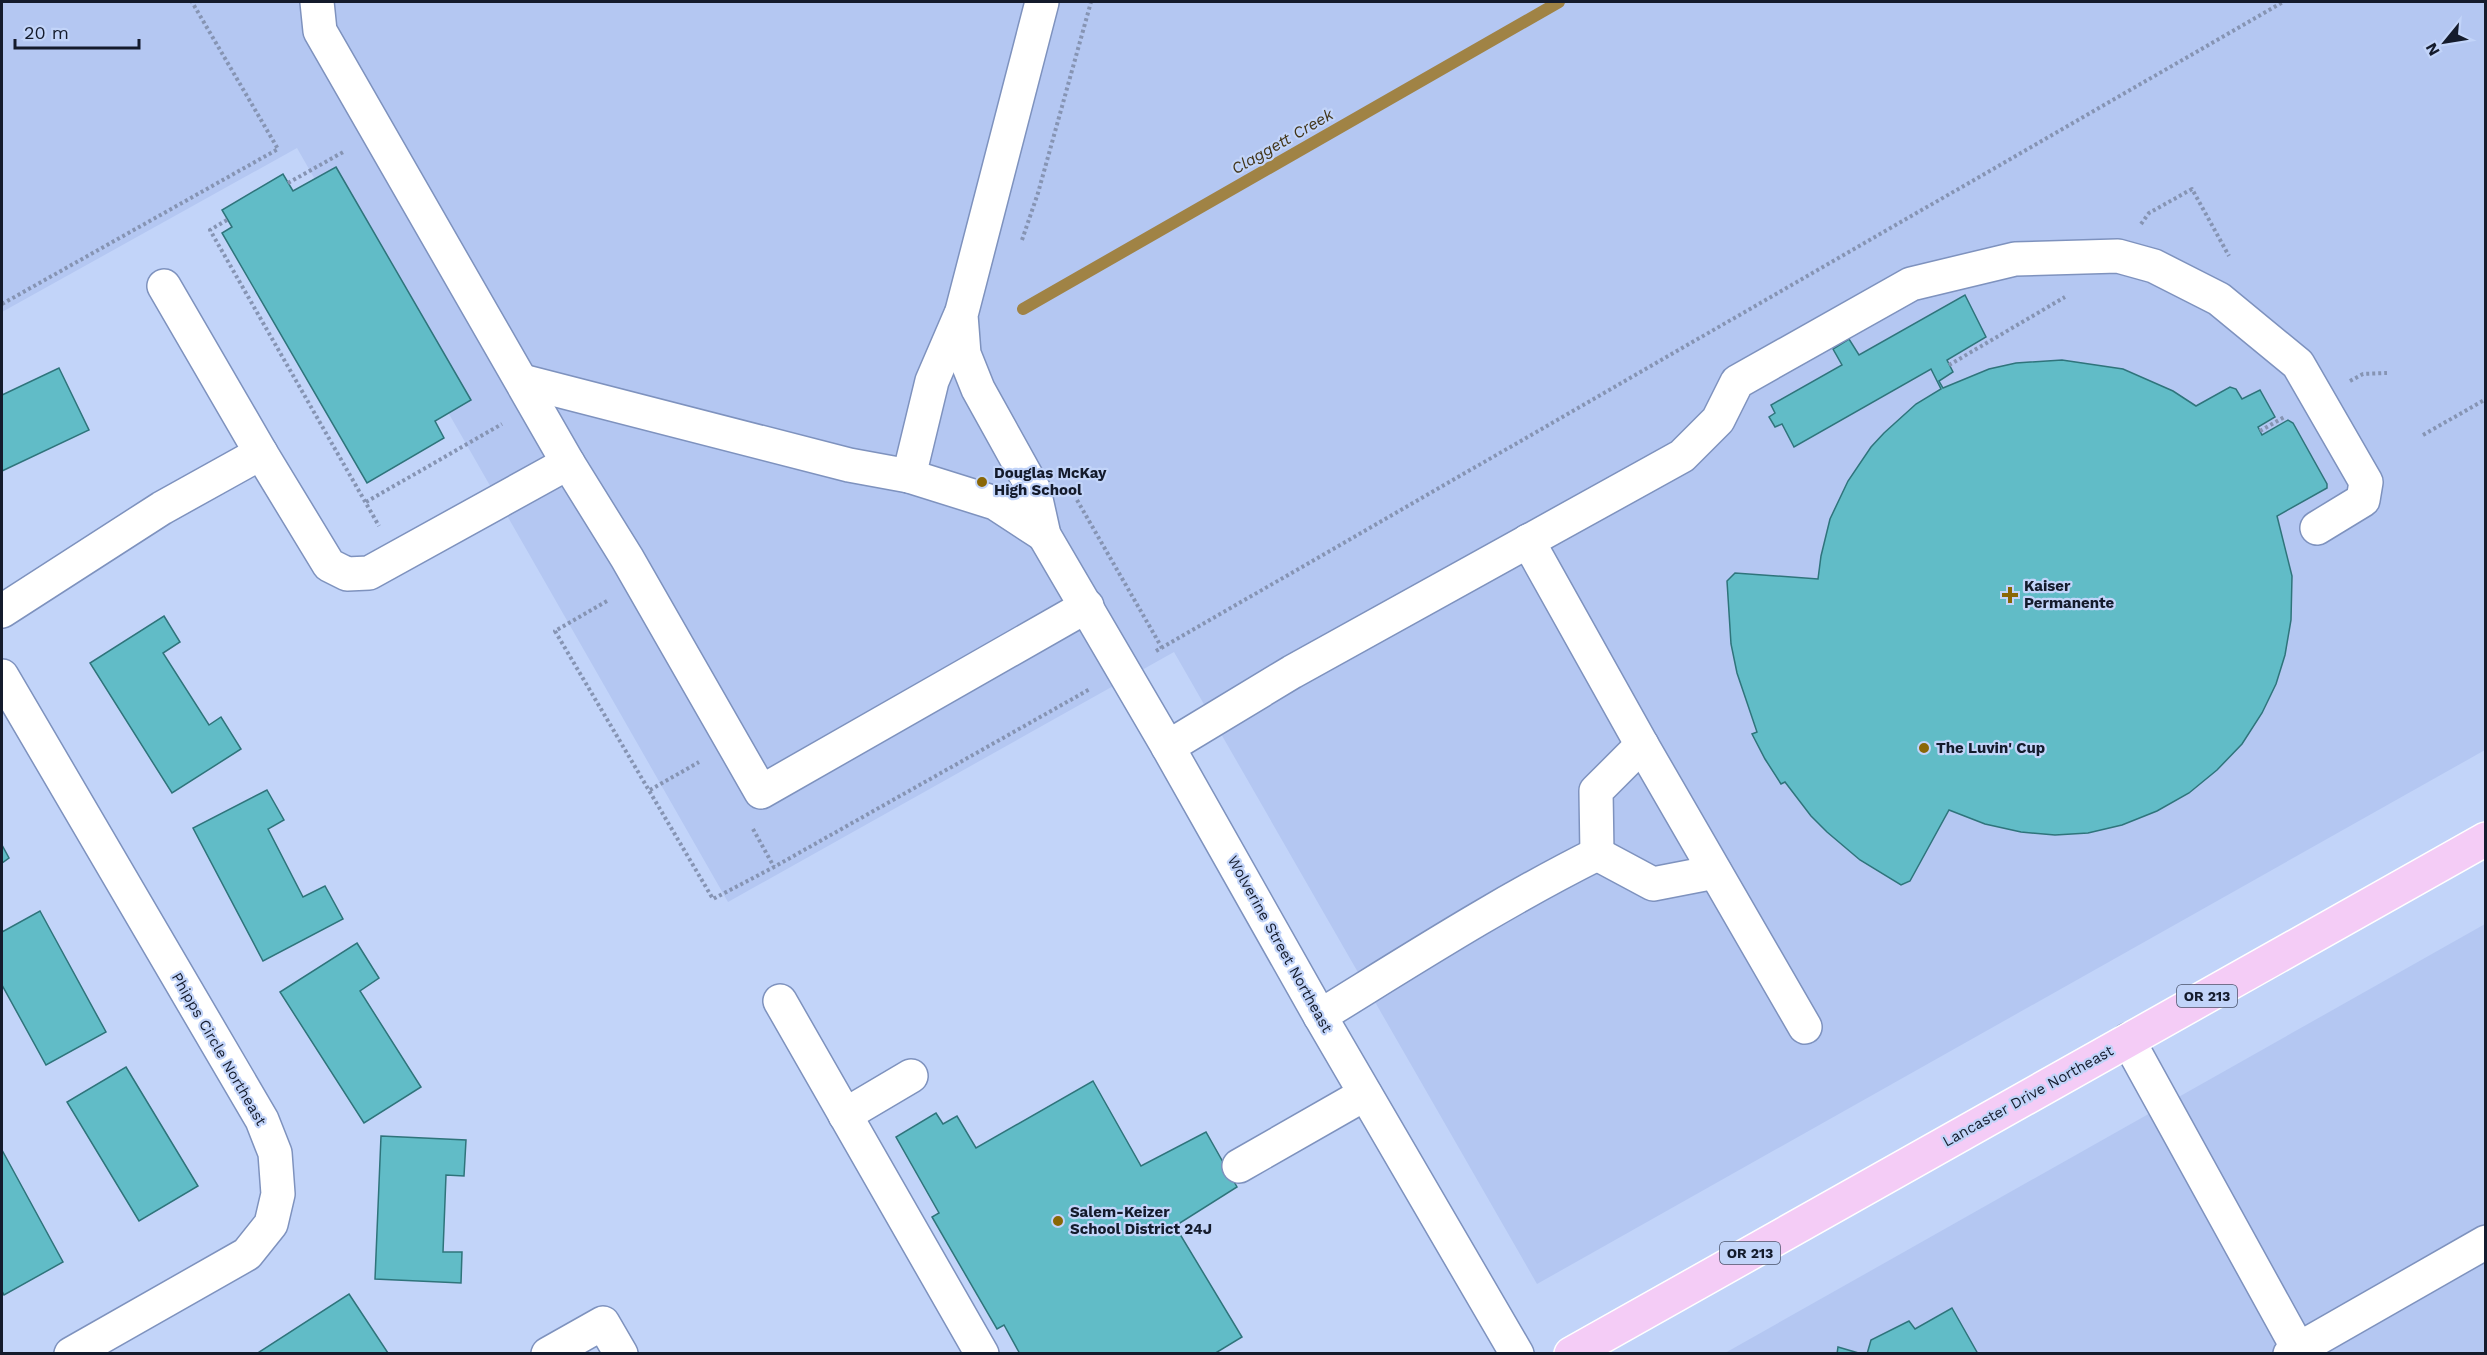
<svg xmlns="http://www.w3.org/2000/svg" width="2487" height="1355" font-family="'Work Sans',sans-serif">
  <rect width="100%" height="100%" fill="#c2d4f9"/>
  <g fill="#b4c7f2">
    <polygon points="2,2 2485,2 2485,750 1537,1284 1174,652 728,902 297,148 2,312"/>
    <polygon points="2485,924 2485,1353 1725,1353"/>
  </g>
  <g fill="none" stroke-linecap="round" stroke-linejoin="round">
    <polyline stroke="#a08345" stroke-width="12" points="1023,309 1559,2"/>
  </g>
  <g fill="#61bcc7" stroke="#2f747b" stroke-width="1.5">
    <polygon points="336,167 471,400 435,421 444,438 367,483 222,233 232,227 222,210 283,174 293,191"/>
    <polygon points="1965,295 1986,337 1947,360 1953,372 1939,381 1943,388 1989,369 2016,363 2062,360 2123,369 2173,391 2196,406 2230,387 2236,389 2242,399 2260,390 2275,417 2258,427 2262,435 2288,420 2293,423 2327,484 2327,488 2277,516 2292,576 2291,620 2285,655 2276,684 2262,713 2242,744 2217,770 2189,793 2157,811 2122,825 2088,833 2055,835 2021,832 1985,824 1949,810 1910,881 1901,885 1860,860 1827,832 1811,816 1785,782 1781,784 1765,759 1752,734 1757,732 1737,673 1731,644 1727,581 1735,573 1818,579 1821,556 1830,519 1848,481 1871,447 1884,433 1916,404 1941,389 1931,369 1794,447 1782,424 1775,427 1769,417 1775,413 1771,405 1842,365 1833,349 1849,339 1859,355"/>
    <polygon points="59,368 89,430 2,471 2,395"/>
    <polygon points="164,616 180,642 163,653 209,725 221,717 241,749 172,793 90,663"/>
    <polygon points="267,790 284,820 268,829 303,897 325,886 343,919 263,961 193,828"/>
    <polygon points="2,845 9,858 2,863"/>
    <polygon points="40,911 106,1032 46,1065 2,985 2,932"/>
    <polygon points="357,943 379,978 360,991 421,1087 364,1123 280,992"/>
    <polygon points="126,1067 198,1186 139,1221 67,1102"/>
    <polygon points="1093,1081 1141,1166 1206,1132 1237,1187 1175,1226 1242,1337 1214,1354 1020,1354 1004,1325 997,1329 932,1217 939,1213 896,1137 936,1113 943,1124 957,1116 976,1148"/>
    <polygon points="381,1136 466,1140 464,1176 446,1175 443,1252 462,1252 461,1283 375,1279"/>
    <polygon points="2,1150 63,1262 4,1295 2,1291"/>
    <polygon points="349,1294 388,1353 256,1354"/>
    <polygon points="1952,1308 1978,1354 1867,1354 1871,1340 1909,1321 1915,1329"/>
    <polygon points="1838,1347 1862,1354 1837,1354"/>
  </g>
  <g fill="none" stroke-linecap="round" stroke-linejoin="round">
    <defs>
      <g id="minor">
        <polyline points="317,2 320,31 568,463 627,558 761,792 1087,606"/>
        <polyline points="1042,2 961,315 964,354 978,389 1034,490 1044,535 1168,747 1320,1016 1517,1354"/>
        <polyline points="164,286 261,453"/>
        <polyline points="522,381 849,465 909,476 932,381 960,316"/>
        <polyline points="909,476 995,503 1044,535"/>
        <polyline points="1528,541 1642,745 1805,1027"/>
        <polyline points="2,611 162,508 261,453 329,565 347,574 369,573 568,463"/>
        <polyline points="2,676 262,1120 275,1153 278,1194 271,1224 247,1254 71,1354"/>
        <polyline points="1168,747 1292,672 1682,456 1718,420 1737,382 1911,284 2015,259 2118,256 2154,266 2219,299 2298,364 2366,482 2363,500 2317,528"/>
        <polyline points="1597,854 1596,791 1642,745"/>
        <polyline points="1597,854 1653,884 1715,872"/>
        <polyline points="780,1001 982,1354"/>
        <path d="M1320,1016c91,-56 181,-114 277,-162"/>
        <polyline points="2128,1040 2301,1354"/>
        <polyline points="845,1115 911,1076"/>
        <polyline points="1239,1166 1365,1094"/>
        <polyline points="548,1354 603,1323 621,1354"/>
        <polyline points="2290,1354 2486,1242"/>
      </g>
      <polyline id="major" points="1571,1354 2486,839"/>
    </defs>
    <use href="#minor" stroke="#7e92be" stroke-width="36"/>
    <use href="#major" stroke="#fff" stroke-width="36"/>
    <g stroke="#8694b3" stroke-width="4" stroke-dasharray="3 3" stroke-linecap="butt">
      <polyline points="288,183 345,151"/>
      <polyline points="227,220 210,230 379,526"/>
      <polyline points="2141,224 2149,213 2192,189 2229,256"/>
      <polyline points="1022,240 1038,193 1091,2"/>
      <polyline points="2,304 278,149 192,2"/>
      <polyline points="1949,365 2065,297"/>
      <polyline points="2350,381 2363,374 2387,373"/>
      <polyline points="2260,431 2286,416"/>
      <polyline points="2423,435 2486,399"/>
      <polyline points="1077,500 1162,648"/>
      <polyline points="366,502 502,424"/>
      <polyline points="607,601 555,631 713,899 774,867 1090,689"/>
      <polyline points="1156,651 2283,2"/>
      <polyline points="650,790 699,762"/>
      <polyline points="753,829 774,867"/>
    </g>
    <use href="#minor" stroke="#fff" stroke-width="33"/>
    <use href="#major" stroke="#f4ccf6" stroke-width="33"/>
  </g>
  <g fill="#8a6706" stroke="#c2d4f9" stroke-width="2">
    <circle cx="982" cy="482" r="6"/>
    <path d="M2007 586h6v6h6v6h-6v6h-6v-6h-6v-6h6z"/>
    <circle cx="1924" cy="748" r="6"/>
    <circle cx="1058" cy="1221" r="6"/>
  </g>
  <g text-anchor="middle" stroke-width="4.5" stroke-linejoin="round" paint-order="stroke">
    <g fill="#c2d4f9" stroke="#48526a" stroke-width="1.5">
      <rect x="2177" y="985" width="60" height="22" rx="4.5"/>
      <rect x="1720" y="1242" width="60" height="22" rx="4.5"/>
    </g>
    <g font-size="14" font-weight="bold" fill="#141b2c">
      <text x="2207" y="1001">OR 213</text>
      <text x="1750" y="1258">OR 213</text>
    </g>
    <g font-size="15" font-weight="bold" fill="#141b2c" stroke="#c2d4f9" text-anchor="start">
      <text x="994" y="478">Douglas McKay<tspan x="994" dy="17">High School</tspan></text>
      <text x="2024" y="591">Kaiser<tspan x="2024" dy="17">Permanente</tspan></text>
      <text x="1936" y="753">The Luvin' Cup</text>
      <text x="1070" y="1217">Salem-Keizer<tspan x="1070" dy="17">School District 24J</tspan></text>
    </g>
    <g font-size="15" fill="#141b2c" stroke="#c2d4f9">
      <text transform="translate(1280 944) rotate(61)" y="5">Wolverine Street Northeast</text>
      <text transform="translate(219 1049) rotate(60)" y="5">Phipps Circle Northeast</text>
      <text transform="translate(2028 1096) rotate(-29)" y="5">Lancaster Drive Northeast</text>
    </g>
    <g font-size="16" font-style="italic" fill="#413417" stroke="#c2d4f9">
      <text transform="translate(1282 141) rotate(-30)" y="6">Claggett Creek</text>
    </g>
  </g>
  <rect width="2487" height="1355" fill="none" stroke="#141b2c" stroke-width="6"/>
  <g transform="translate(2445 42) rotate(240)" stroke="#c2d4f9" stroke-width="4.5" paint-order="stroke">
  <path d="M0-4.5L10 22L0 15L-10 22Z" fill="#141b2c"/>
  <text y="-9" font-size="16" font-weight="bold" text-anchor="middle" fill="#141b2c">N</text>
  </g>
  <path d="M15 39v9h124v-9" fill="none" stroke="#141b2c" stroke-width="3"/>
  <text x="24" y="39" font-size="18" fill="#141b2c" stroke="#c2d4f9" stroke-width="4.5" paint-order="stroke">20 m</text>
</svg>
